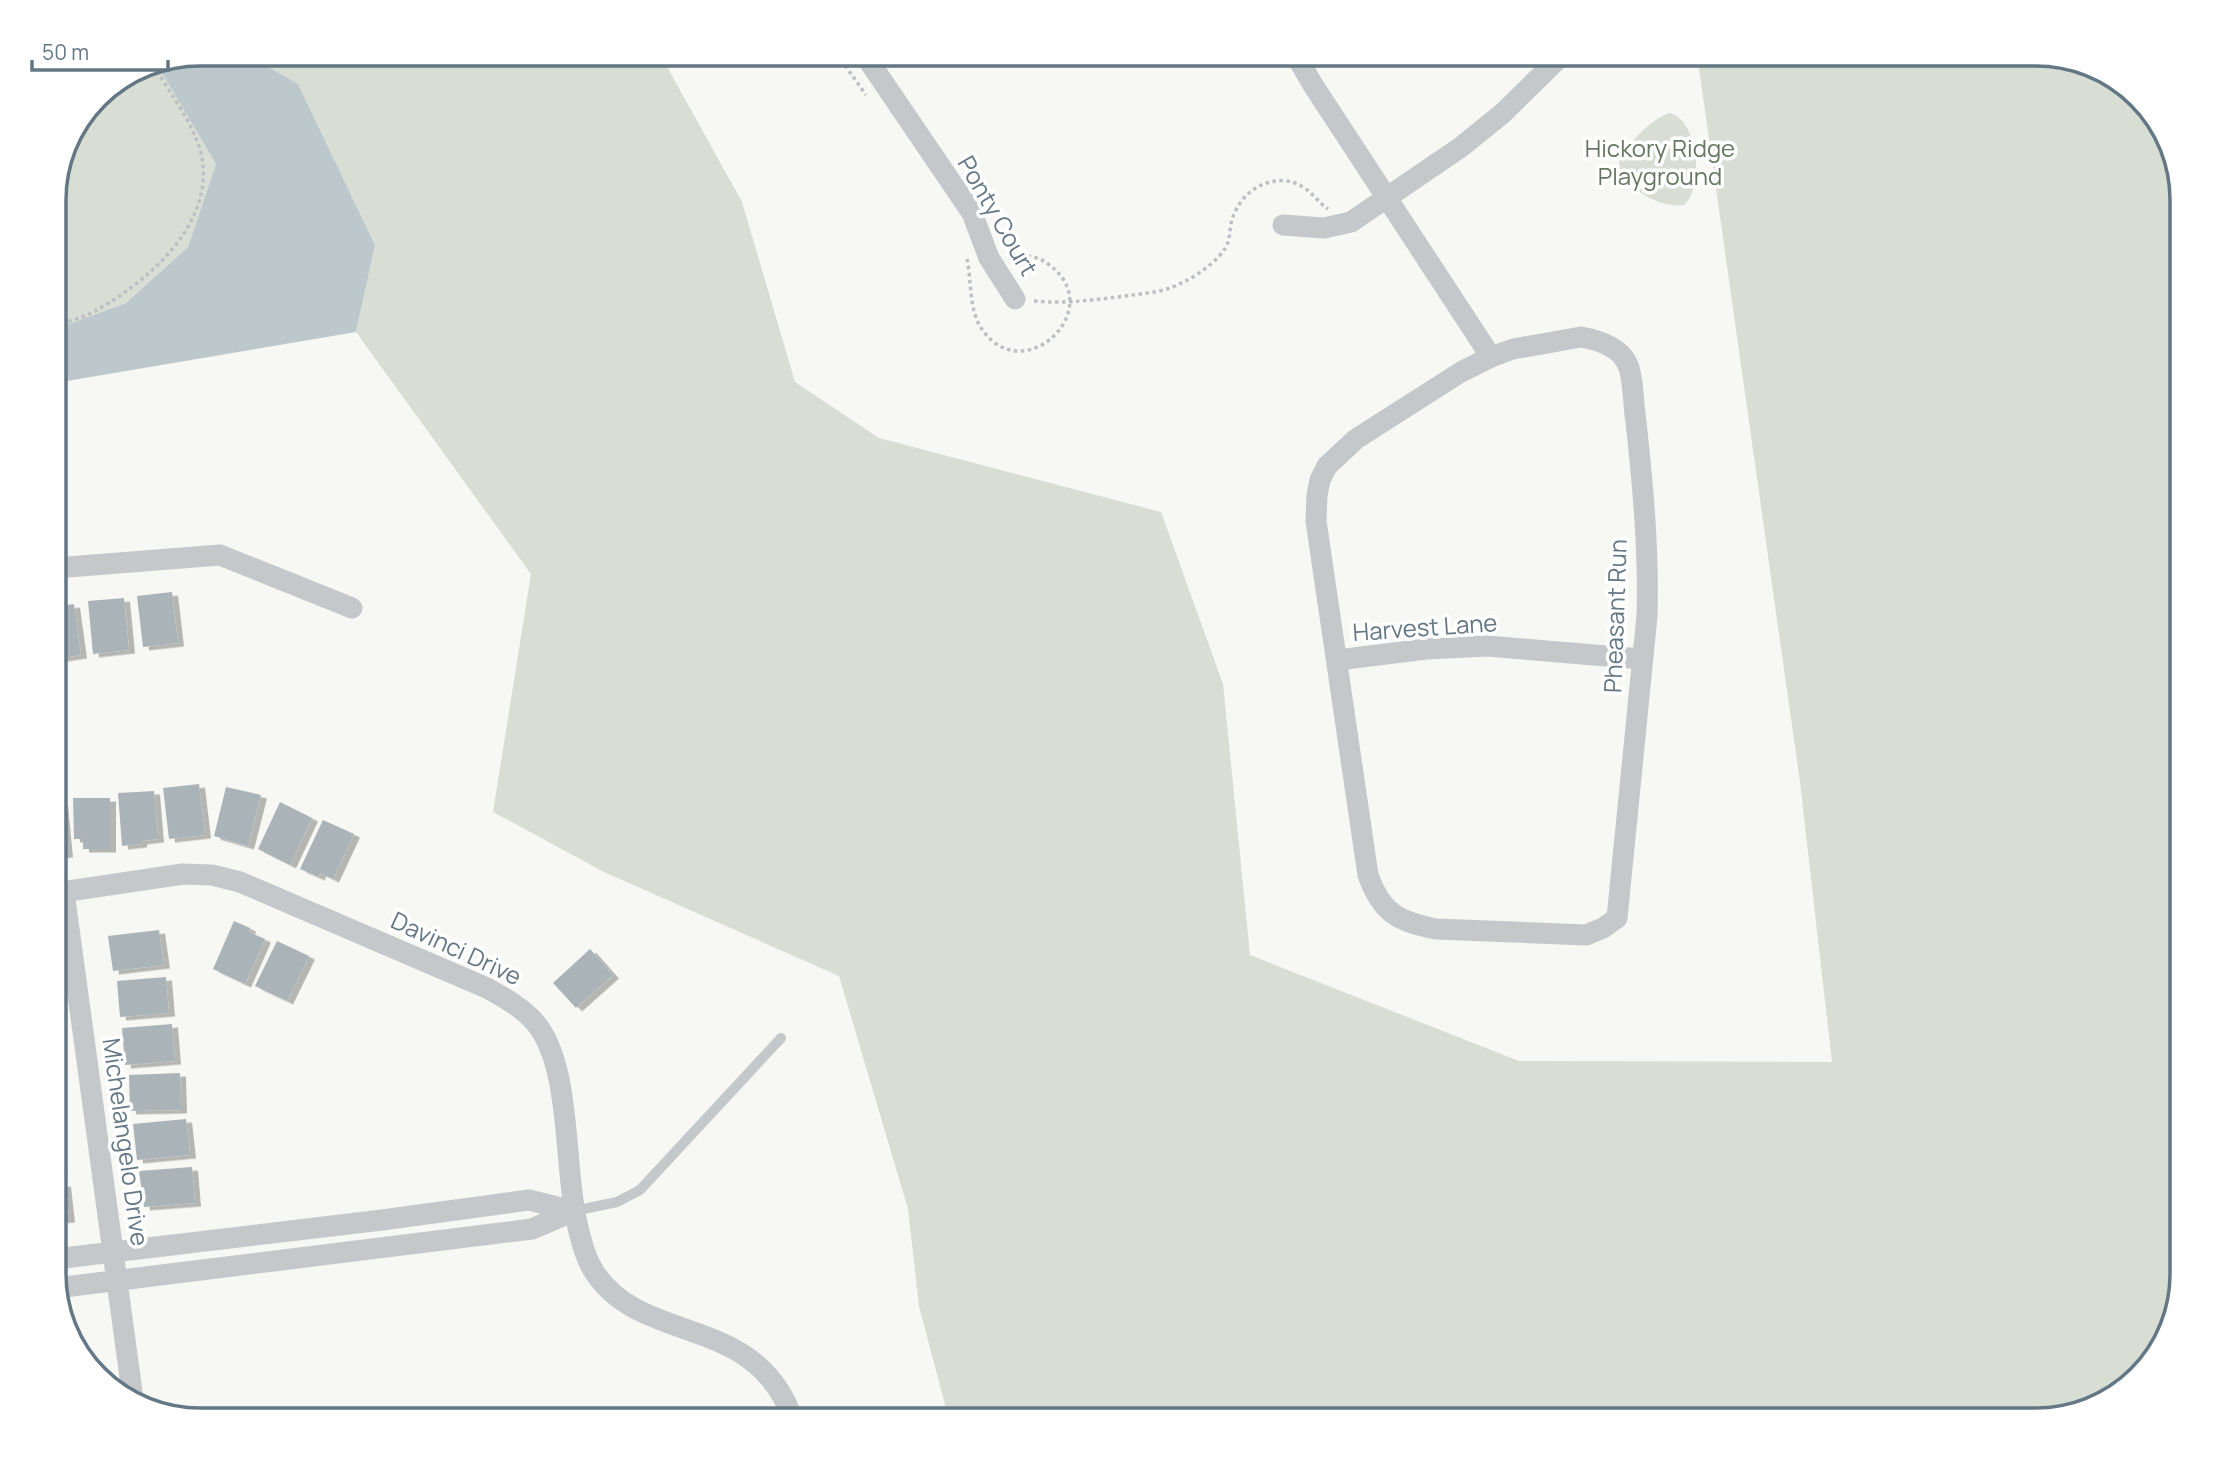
<svg xmlns="http://www.w3.org/2000/svg" width="2237" height="1474" font-family="Manrope,sans-serif">
  <defs>
    <filter id="shadow"><feDropShadow dx="6" dy="3.5" stdDeviation="0" flood-color="#0004"/></filter>
  </defs>
  <rect width="100%" height="100%" fill="#f7f7f3"/>
  <g fill="#d8ded4">
    <polygon points="246,54 660,54 742,202 795,382 879,438 1161,512 1223,684 1250,955 1519,1061 1832,1062 1800,782 1697,54 2036,54 2117,79 2163,128 2183,200 2183,1274 2158,1354 2109,1400 2037,1420 949,1420 919,1306 908,1209 839,976 604,872 493,812 531,574 356,332 375,245 298,84"/>
    <polygon points="156,63 216,164 188,247 126,303 55,329 55,191 66,144 97,97 145,65"/>
    <path d="M1670,113c29,8 34,74 14,92 -24,4 -63,-18 -65,-43 10,-19 31,-43 51,-49z"/>
  </g>
  <polygon fill="#bcc8cc" points="201,54 246,54 298,84 375,245 356,332 55,383 55,329 126,303 188,247 216,164 156,63"/>
  <g fill="#aab3b8" filter="url(#shadow)">
    <polygon points="172,592 178,643 143,647 137,596"/>
    <polygon points="124,598 129,650 93,654 88,601"/>
    <polygon points="74,604 81,655 55,659 55,607"/>
    <polygon points="199,784 205,835 169,839 163,788"/>
    <polygon points="226,787 261,795 248,846 214,836"/>
    <polygon points="154,791 158,839 141,841 141,844 122,846 118,793"/>
    <polygon points="73,798 110,798 110,849 83,849 83,839 74,839"/>
    <polygon points="62,802 67,854 55,855 55,803"/>
    <polygon points="280,802 312,818 290,865 258,849"/>
    <polygon points="323,820 354,834 333,879 320,873 319,877 300,869"/>
    <polygon points="234,921 250,928 249,932 265,939 245,984 213,969"/>
    <polygon points="159,930 164,965 113,971 108,936"/>
    <polygon points="277,941 309,956 287,1001 255,986"/>
    <polygon points="590,949 613,975 576,1008 553,983"/>
    <polygon points="166,977 169,1013 120,1017 117,981"/>
    <polygon points="172,1024 175,1061 125,1065 122,1028"/>
    <polygon points="180,1073 181,1110 130,1111 129,1075"/>
    <polygon points="186,1119 190,1155 137,1160 133,1124"/>
    <polygon points="55,1135 57,1135 62,1171 55,1172"/>
    <polygon points="192,1167 195,1203 144,1207 139,1171"/>
    <polygon points="65,1183 69,1219 55,1220 55,1184"/>
  </g>
  <g fill="none" stroke-linecap="round" stroke-linejoin="round">
    <g stroke="#bdc0c2" stroke-width="3.5" stroke-dasharray="3.5 3.5" stroke-linecap="butt">
      <polyline points="837,54 866,95"/>
      <path d="M967,259c5,23 1,53 17,73 43,57 128,-28 61,-70 -11,-8 -24,-5 -36,-9"/>
      <path d="M1034,301c31,3 60,-1 91,-5 14,-2 29,-3 42,-7 17,-6 33,-15 46,-27 25,-22 11,-30 23,-52 12,-25 43,-38 67,-23 10,6 16,16 25,22"/>
      <path d="M55,326c13,-5 28,-8 40,-15 54,-30 122,-89 106,-158 -8,-31 -32,-61 -48,-89"/>
    </g>
    <polyline stroke="#c4c8cb" stroke-width="10" points="574,1211 617,1202 640,1190 781,1038"/>
    <g stroke="#c4c8cb" stroke-width="21">
      <polyline points="864,54 972,213 989,258 1015,299"/>
      <polyline points="1295,54 1313,85 1491,357"/>
      <polyline points="1283,225 1324,228 1351,222 1461,147 1503,113 1563,54"/>
      <path d="M1581,337c18,3 42,11 48,31 5,16 4,37 7,54 7,65 13,129 11,194l-30,302 -14,10 -17,7 -150,-6c-38,-7 -55,-17 -68,-54l-52,-354 1,-26 3,-15 7,-14 29,-27 105,-67 30,-15 22,-8z"/>
      <polyline points="55,568 220,555 352,608"/>
      <polyline points="1338,660 1426,649 1487,646 1642,659"/>
      <polyline points="64,892 133,1399"/>
      <path d="M55,893l128,-19 29,1 28,7 247,106c16,9 31,17 44,30 42,41 32,148 46,205 4,17 8,35 18,50 48,73 162,40 198,147"/>
      <polyline points="55,1259 382,1220 529,1200 574,1211"/>
      <polyline points="56,1288 532,1229 574,1211"/>
    </g>
  </g>
  <g text-anchor="middle" stroke-width="7" stroke-linejoin="round" paint-order="stroke">
    <g font-size="24" fill="#657760" stroke="#fff">
      <text x="1660" y="157">Hickory Ridge<tspan x="1660" dy="28">Playground</tspan></text>
    </g>
    <g font-size="24" fill="#647785" stroke="#fff">
      <text transform="translate(997 216) rotate(60)" y="8">Ponty Court</text>
      <text transform="translate(1616 616) rotate(-88)" y="8">Pheasant Run</text>
      <text transform="translate(1425 628) rotate(-4)" y="8">Harvest Lane</text>
      <text transform="translate(456 949) rotate(25)" y="8">Davinci Drive</text>
      <text transform="translate(125 1142) rotate(82)" y="8">Michelangelo Drive</text>
    </g>
  </g>
  <path d="M0 0H2237V1474H0ZM200 66H2036A134 134 0 0 1 2170 200V1274A134 134 0 0 1 2036 1408H200A134 134 0 0 1 66 1274V200A134 134 0 0 1 200 66Z" fill="#fff" fill-rule="evenodd"/>
  <path fill="none" stroke="#647785" stroke-width="3.5" d="M200 66H2036A134 134 0 0 1 2170 200V1274A134 134 0 0 1 2036 1408H200A134 134 0 0 1 66 1274V200A134 134 0 0 1 200 66Z"/>
  <path d="M32 60v10h136v-10" fill="none" stroke="#647785" stroke-width="3.5"/>
  <text x="42" y="60" font-size="21" fill="#647785" stroke="#ffffff" stroke-width="5" paint-order="stroke">50 m</text>
</svg>
